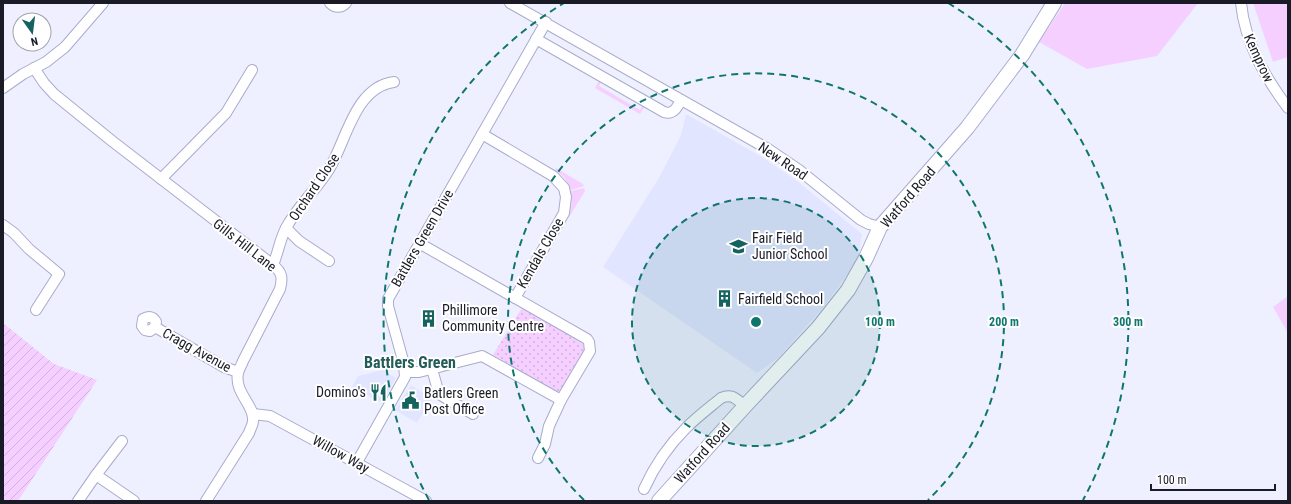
<svg xmlns="http://www.w3.org/2000/svg" width="1291" height="504" font-family="'Roboto Condensed',sans-serif">
  <defs>
    <pattern id="park-dots" width="8" height="8" patternUnits="userSpaceOnUse"><rect width="8" height="8" fill="#f4cfff"/><path d="M2 2h.1M6 6h.1" fill="none" stroke="#d1b1db" stroke-width="1.8" stroke-linecap="round"/></pattern>
    <pattern id="garden-furrows" width="10" height="10" patternUnits="userSpaceOnUse"><rect width="10" height="10" fill="#f4cfff"/><path d="M-1 1l2-2M0 10L10 0M9 11l2-2" fill="none" stroke="#d1b1db"/></pattern>
  </defs>
  <rect width="100%" height="100%" fill="#eff0ff"/>
  <g fill="#e2e5ff">
    <polygon points="686,114 762,157 796,180 862,234 859,258 822,309 778,358 757,373 603,267 660,176 681,135"/>
    <polygon points="382,370 396,378 382,403 352,387 358,376"/>
    <polygon points="411,385 432,399 417,423 395,410"/>
  </g>
  <g fill="#f4cfff">
    <polygon points="1065,3 1198,3 1157,56 1087,69 1039,42"/>
    <polygon points="1253,3 1288,3 1288,57 1273,62"/>
    <polygon points="600,79 602,80 599,86 640,110 643,104 645,106 640,114 595,88"/>
    <polygon points="556,168 583,184 584,186 571,190 564,177 555,170"/>
    <polygon points="584,188 585,191 569,217 572,203 571,191"/>
    <polygon points="1288,296 1288,333 1273,307"/>
  </g>
  <polygon fill="url(#park-dots)" points="523,306 583,344 586,351 563,389 560,391 555,391 493,355"/>
  <polygon fill="url(#garden-furrows)" points="3,323 54,364 97,380 18,501 3,501"/>
  <g fill="none" stroke-linecap="round" stroke-linejoin="round">
    <defs>
      <g id="minor">
        <path d="M330,3c5,5 11,5 16,0"/>
        <polyline points="510,3 768,149 799,170 861,220 869,224 880,227"/>
        <path d="M1241,3c4,40 24,74 47,105"/>
        <path d="M536,39l128,73c9,3 13,-4 17,-12"/>
        <path d="M34,68l10,15 10,11 58,47 161,124c9,7 10,13 7,24l-37,72c-1,3 -4,8 -5,12 -4,20 17,32 15,48 0,4 -3,8 -4,12l-43,68"/>
        <polyline points="3,88 23,74 46,62 65,47 103,3"/>
        <polyline points="482,134 553,176 564,188 566,197 564,213 515,298"/>
        <polyline points="161,179 226,113 252,70"/>
        <polyline points="3,225 14,233 29,249 59,274 36,310"/>
        <polyline points="286,228 299,241 329,261"/>
        <path d="M273,265c5,-12 7,-26 13,-37 11,-21 29,-37 42,-57 18,-28 26,-84 66,-89"/>
        <path d="M155,327l1,-5c-3,-6 -8,-6 -13,-3l-1,7 3,4 5,1 5,-4 69,40 14,5"/>
        <polyline points="432,369 439,394 473,414"/>
        <polyline points="405,372 419,372 482,356 561,400 590,351 589,342 587,339 419,243"/>
        <polyline points="253,414 270,416 426,501"/>
        <polyline points="538,458 545,444 549,426 561,400"/>
        <polyline points="357,462 405,377 404,364 388,306 388,299 546,22"/>
        <polyline points="96,475 134,501"/>
        <path d="M644,489c10,-22 25,-44 42,-61 11,-11 23,-20 35,-30 11,-5 15,1 24,8"/>
        <polyline points="78,501 96,475 122,441"/>
      </g>
      <polyline id="secondary" points="659,501 745,406 818,328 848,290 866,258 880,227 967,128 1022,55 1054,3"/>
    </defs>
    <use href="#minor" stroke="#a8abcd" stroke-width="12"/>
    <use href="#secondary" stroke="#a8abcd" stroke-width="16"/>
    <use href="#minor" stroke="#fff" stroke-width="10"/>
    <use href="#secondary" stroke="#fff" stroke-width="14"/>
  </g>
  <circle cx="756" cy="322" r="124" fill="#0f766e" fill-opacity=".12"/>
  <g fill="none" stroke="#0f766e" stroke-width="2" stroke-dasharray="7 5">
    <circle cx="756" cy="322" r="124"/>
    <path d="M584 500A248 248 0 1 1 928 500"/>
    <path d="M429 500A372 372 0 0 1 564 3M948 3A372 372 0 0 1 1083 500"/>
  </g>
  <defs>
    <symbol id="school-bare" viewBox="-9 -9 18 18"><path d="M0-5L7-2L0 1L-7-2ZM-4 1L0 2.5L4 1V4Q0 6-4 4Z" fill="#15635e" stroke="#fff" stroke-width="2.5" paint-order="stroke"/></symbol>
    <symbol id="building-bare" viewBox="-9 -9 18 18"><path d="M-4-6H4V6H1V3H-1V6H-4ZM-2.5-4.3h1.7v1.8h-1.7ZM.8-4.3h1.7v1.8H.8ZM-2.5-1h1.7V.8h-1.7ZM.8-1h1.7V.8H.8Z" fill="#15635e" stroke="#fff" stroke-width="2.5" paint-order="stroke"/></symbol>
    <symbol id="restaurant-bare" viewBox="-9 -9 18 18"><path d="M-5-6h1v4h1v-4h1v4h1v-4h1v5L-1.5 .5V6h-2V.5L-5-1ZM5-6V6H3V1.5H1.5Q1.5-4 5-6Z" fill="#15635e" stroke="#fff" stroke-width="2.5" paint-order="stroke"/></symbol>
    <symbol id="civic-bare" viewBox="-9 -9 18 18"><path d="M-.6-6.5H3V-4.5H.6V-3L4-1V1h2V6H-6V1h2V-1L-.6-3ZM-1.2 2.5V6h2.4V2.5Z" fill="#15635e" stroke="#fff" stroke-width="2.5" paint-order="stroke"/></symbol>
  </defs>
  <g fill-rule="evenodd">
    <use href="#school-bare" x="726" y="234" width="25" height="25"/>
    <use href="#building-bare" x="712" y="286" width="25" height="25"/>
    <use href="#building-bare" x="416" y="306" width="25" height="25"/>
    <use href="#restaurant-bare" x="366" y="380" width="25" height="25"/>
    <use href="#civic-bare" x="398" y="388" width="25" height="25"/>
  </g>
  <g text-anchor="middle" stroke-width="4" stroke-linejoin="round" paint-order="stroke">
    <g font-size="14" fill="#1a1b27" stroke="#fff">
      <text transform="translate(1259 58) rotate(65)" y="5">Kemprow</text>
      <text transform="translate(783 161) rotate(34)" y="5">New Road</text>
      <text transform="translate(314 187) rotate(-56)" y="5">Orchard Close</text>
      <text transform="translate(908 197) rotate(-49)" y="5">Watford Road</text>
      <text transform="translate(422 238) rotate(-60)" y="5">Battlers Green Drive</text>
      <text transform="translate(245 245) rotate(38)" y="5">Gills Hill Lane</text>
      <text transform="translate(540 253) rotate(-60)" y="5">Kendals Close</text>
      <text transform="translate(197 350) rotate(29)" y="5">Cragg Avenue</text>
      <text transform="translate(702 453) rotate(-48)" y="5">Watford Road</text>
      <text transform="translate(341 454) rotate(29)" y="5">Willow Way</text>
    </g>
    <g font-size="14" fill="#1a1b27" stroke="#fff" text-anchor="start">
      <text x="752" y="243">Fair Field<tspan x="752" dy="16">Junior School</tspan></text>
      <text x="738" y="304">Fairfield School</text>
      <text x="442" y="315">Phillimore<tspan x="442" dy="16">Community Centre</tspan></text>
      <text x="366" y="397" text-anchor="end">Domino's</text>
      <text x="424" y="398">Batlers Green<tspan x="424" dy="16">Post Office</tspan></text>
    </g>
    <g font-size="16" font-weight="bold" fill="#235c58" stroke="#fff">
      <text x="410" y="368">Battlers Green</text>
    </g>
  </g>
  <circle cx="756" cy="322" r="6" fill="#0f766e" stroke="#fff" stroke-width="2"/>
  <g font-size="12" text-anchor="middle" font-weight="bold" fill="#0f766e" stroke="#fff" stroke-width="4" stroke-linejoin="round" paint-order="stroke">
    <text x="880" y="326">100 m</text>
    <text x="1004" y="326">200 m</text>
    <text x="1128" y="326">300 m</text>
  </g>
  <rect width="1291" height="504" fill="none" stroke="#1a1b27" stroke-width="8"/>
  <g transform="translate(32 32) rotate(166)"><circle r="19" fill="#ffffff" stroke="#a3a4a9"/>
  <path d="M0-3L7 15L0 10L-7 15Z" fill="#15635e"/>
  <text y="-6" font-size="11" font-weight="bold" text-anchor="middle" fill="#1a1b27">N</text>
  </g>
  <path d="M1151 484v6h124v-6" fill="none" stroke="#1a1b27" stroke-width="2"/>
  <text x="1157" y="484" font-size="12" fill="#1a1b27" stroke="#ffffff" stroke-width="3" paint-order="stroke">100 m</text>
</svg>
